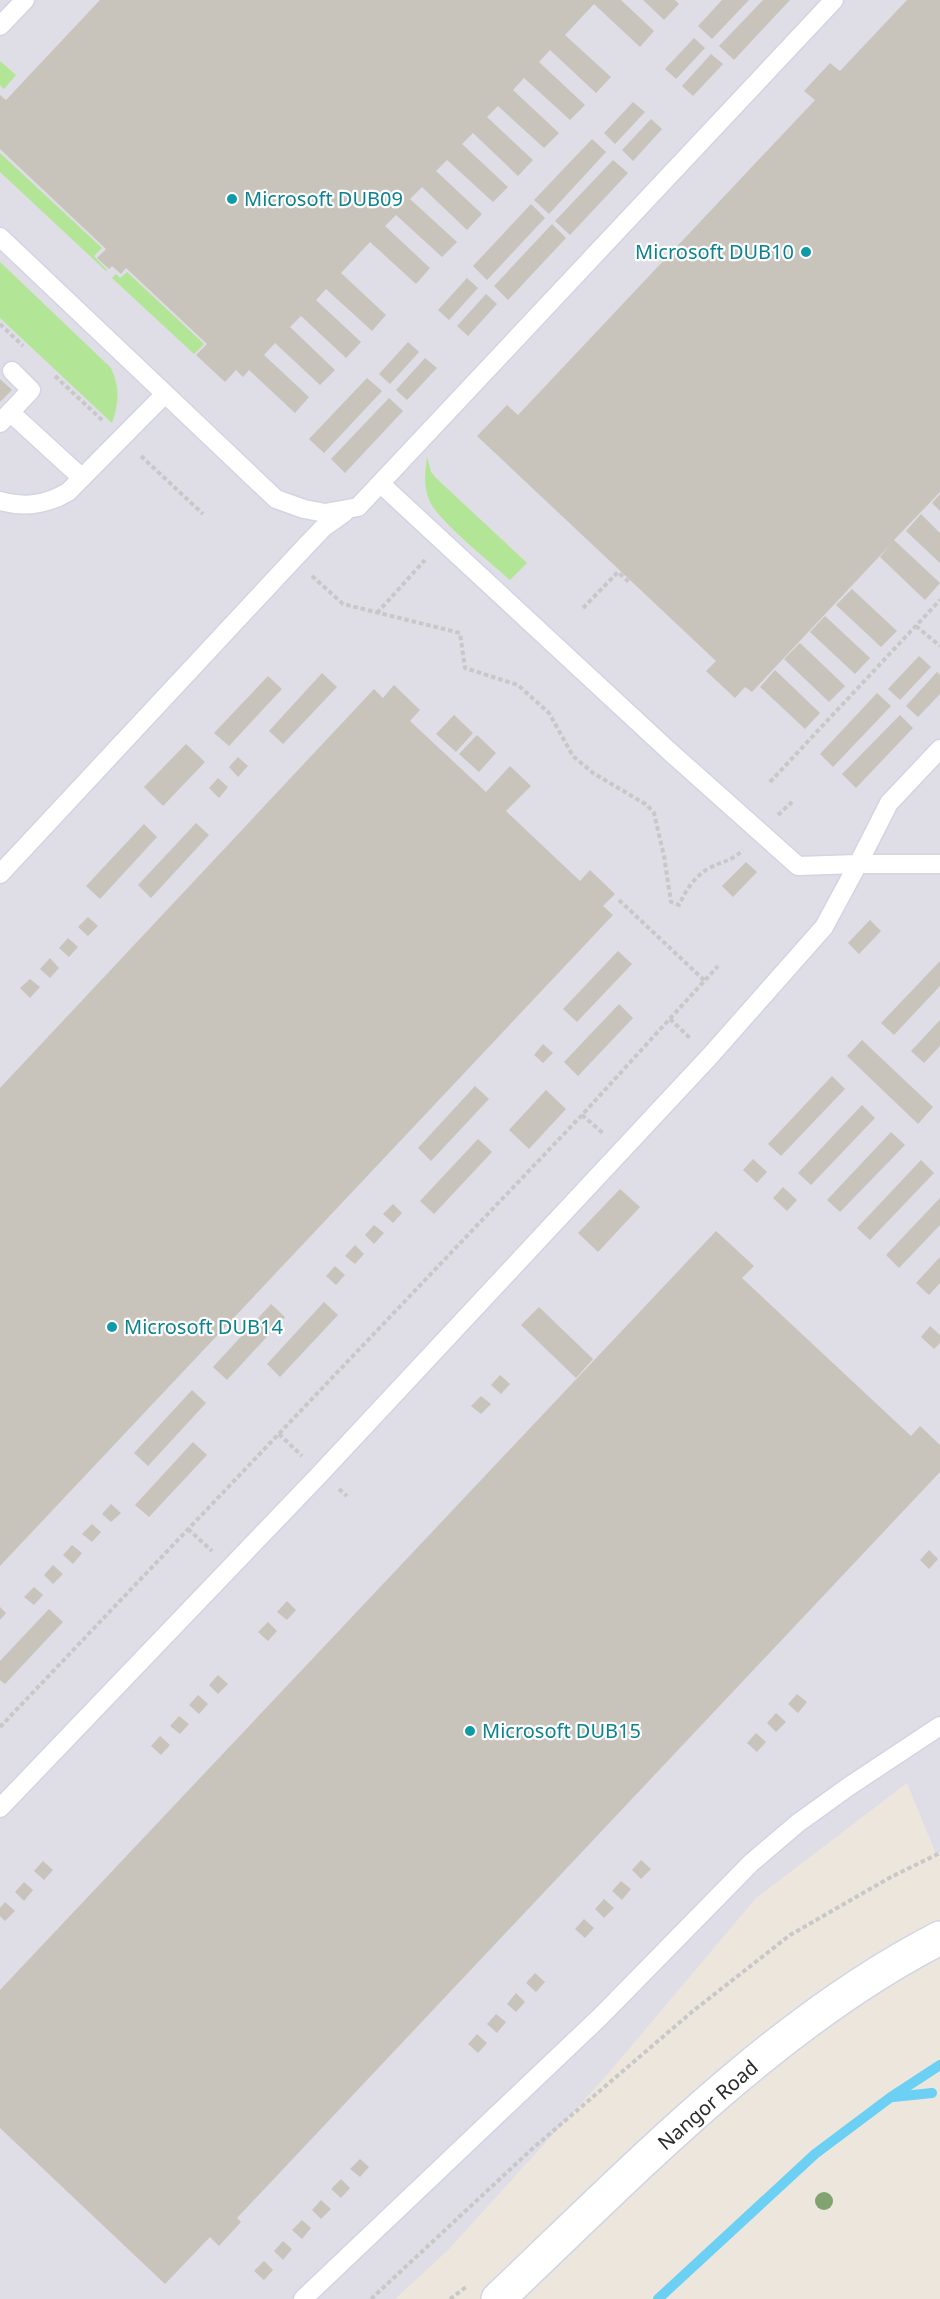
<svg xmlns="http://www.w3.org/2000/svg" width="940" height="2299" font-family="'Noto Sans',sans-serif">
  <rect width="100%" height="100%" fill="#ede6dc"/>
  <polygon fill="#dfdde5" points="0,0 940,0 940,1852 936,1854 907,1783 756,1898 606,2076 447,2251 395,2299 0,2299"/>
  <g fill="#b2e696">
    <polygon points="0,61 16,75 4,89 0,85"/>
    <polygon points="0,153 102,248 94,256 107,270 106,271 0,172"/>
    <path d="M0,262l111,106c9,20 8,35 1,55l-112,-105z"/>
    <polygon points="127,272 204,344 194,354 112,278 116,274 120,278"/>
    <path d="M427,457l4,15 5,6 91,85 -17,17c-18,-16 -71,-59 -80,-78 -7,-15 -5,-29 -3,-45z"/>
  </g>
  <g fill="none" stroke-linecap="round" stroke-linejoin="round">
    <g stroke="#6bd0f4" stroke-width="10">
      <polyline points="893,2097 932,2093"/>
      <polyline points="658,2299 815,2154 891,2097 940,2065"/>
    </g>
  </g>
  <g fill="#c9c4bb">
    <polygon points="100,0 621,0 654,31 640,47 594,4 565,35 611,77 596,93 550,50 539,62 585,105 570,120 524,78 513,90 559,133 544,148 498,106 487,117 533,160 518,176 473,133 462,144 508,187 493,202 447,160 436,171 482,214 467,230 422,187 410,199 457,242 442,257 396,215 385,226 430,268 416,284 370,242 341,273 386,315 372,331 326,289 316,300 361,342 346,358 301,316 290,327 335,370 320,385 275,343 264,355 309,397 295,413 249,370 243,377 236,370 225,382 196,355 207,344 126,268 121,274 112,266 109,269 97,258 106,249 0,149 0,95 6,100"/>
    <polygon points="643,0 675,0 679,4 664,20"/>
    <polygon points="722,0 749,0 712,39 698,26"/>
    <polygon points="763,0 790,0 734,60 719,46"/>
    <polygon points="907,0 940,0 940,492 894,540 940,583 925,600 880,557 891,544 752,692 745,687 735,698 706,671 716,661 477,436 507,405 518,415 815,100 804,91 830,63 840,71"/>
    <polygon points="694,38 705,48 676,79 665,69"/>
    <polygon points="711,54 723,64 693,96 682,86"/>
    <polygon points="633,102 645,112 615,144 604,133"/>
    <polygon points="651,119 662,129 633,161 622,150"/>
    <polygon points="592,139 606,152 549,214 534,200"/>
    <polygon points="613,160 628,173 570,235 555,221"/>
    <polygon points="531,204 545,218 487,280 473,266"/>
    <polygon points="552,224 566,238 508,300 494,286"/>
    <polygon points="467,278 478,288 449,320 438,310"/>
    <polygon points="486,294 497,304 468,336 457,326"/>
    <polygon points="408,342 419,352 390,384 379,374"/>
    <polygon points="425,358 437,368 407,400 396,390"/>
    <polygon points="367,378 382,391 324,453 309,439"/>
    <polygon points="0,379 12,390 0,402"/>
    <polygon points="389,398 403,411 345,473 331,459"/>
    <polygon points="940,494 940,511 932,503"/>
    <polygon points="921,514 940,533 940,563 906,531"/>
    <polygon points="852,589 897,631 881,647 836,605"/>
    <polygon points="825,616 870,658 855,674 810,632"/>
    <polygon points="800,643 845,686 829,702 784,659"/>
    <polygon points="919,656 931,667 900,700 888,689"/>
    <polygon points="775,670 820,713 805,729 760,687"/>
    <polygon points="937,672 940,675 940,694 918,717 906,706"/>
    <polygon points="322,673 337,687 283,744 269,731"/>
    <polygon points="268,676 282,689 229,746 214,733"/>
    <polygon points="394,685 420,710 410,721 486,792 510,766 531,786 506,811 580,881 590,870 615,894 603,906 613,915 0,1566 0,1088 374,689 383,698"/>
    <polygon points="877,693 891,706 833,767 820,754"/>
    <polygon points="454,715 473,733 456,752 436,734"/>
    <polygon points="900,715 913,728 856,788 842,774"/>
    <polygon points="477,735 496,753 479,772 459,754"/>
    <polygon points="186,744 205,762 163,806 144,787"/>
    <polygon points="238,757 248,766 238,777 229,767"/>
    <polygon points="218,778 228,787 219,798 209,788"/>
    <polygon points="196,823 209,835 151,898 138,885"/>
    <polygon points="144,824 157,837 100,899 86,886"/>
    <polygon points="746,862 757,872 733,897 722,886"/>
    <polygon points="88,917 98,926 88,936 78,927"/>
    <polygon points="870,920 881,931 859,954 848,943"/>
    <polygon points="68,938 78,947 69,957 59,948"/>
    <polygon points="618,951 632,964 577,1022 563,1009"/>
    <polygon points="50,958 59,968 50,978 40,969"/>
    <polygon points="940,961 940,986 894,1035 881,1023"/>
    <polygon points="30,979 40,987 30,998 20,988"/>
    <polygon points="619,1004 633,1018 578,1076 564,1062"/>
    <polygon points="940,1020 940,1046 924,1063 911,1051"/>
    <polygon points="862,1040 933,1107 918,1124 847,1056"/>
    <polygon points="543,1044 553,1053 543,1063 534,1055"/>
    <polygon points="832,1076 845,1089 781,1156 768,1144"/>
    <polygon points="475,1086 489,1099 431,1161 418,1148"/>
    <polygon points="546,1090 566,1109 529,1149 509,1130"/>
    <polygon points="862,1105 875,1118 811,1185 798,1173"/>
    <polygon points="891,1132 905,1145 840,1212 827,1200"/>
    <polygon points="478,1139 492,1152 434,1214 420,1201"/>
    <polygon points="753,1159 767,1172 757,1183 743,1170"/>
    <polygon points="921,1160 934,1173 870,1240 857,1228"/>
    <polygon points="783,1187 797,1200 787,1211 773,1198"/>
    <polygon points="620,1189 640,1207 598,1252 578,1233"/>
    <polygon points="940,1198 940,1225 899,1268 886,1255"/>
    <polygon points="393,1204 402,1213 393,1223 383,1214"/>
    <polygon points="374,1225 384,1233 374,1244 365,1235"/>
    <polygon points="716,1231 754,1266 742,1278 911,1436 920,1426 940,1445 940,1472 237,2218 241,2222 219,2246 210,2237 165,2284 0,2128 0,1990"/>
    <polygon points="355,1245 364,1254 355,1264 345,1256"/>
    <polygon points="940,1257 940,1283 929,1295 916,1283"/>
    <polygon points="335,1266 345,1275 336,1285 326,1276"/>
    <polygon points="324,1302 338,1315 280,1377 267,1364"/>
    <polygon points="271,1304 285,1317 227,1380 213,1367"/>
    <polygon points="539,1307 593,1359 576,1378 521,1325"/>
    <polygon points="930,1326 940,1335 940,1343 934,1349 921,1337"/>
    <polygon points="500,1375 510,1384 501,1394 491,1385"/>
    <polygon points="192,1390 206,1403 148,1466 134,1453"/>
    <polygon points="481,1396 491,1404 481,1414 471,1406"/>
    <polygon points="193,1442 207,1455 149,1517 135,1505"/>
    <polygon points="111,1504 121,1513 111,1522 102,1514"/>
    <polygon points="92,1524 101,1532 92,1542 82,1534"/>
    <polygon points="72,1545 82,1553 73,1564 63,1555"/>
    <polygon points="929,1550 938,1559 929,1569 920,1560"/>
    <polygon points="53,1565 63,1574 53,1584 44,1575"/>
    <polygon points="34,1587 43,1595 34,1605 24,1597"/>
    <polygon points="287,1601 296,1610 287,1620 277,1612"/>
    <polygon points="0,1607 6,1613 0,1620"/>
    <polygon points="49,1609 63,1622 5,1684 0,1680 0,1661"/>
    <polygon points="268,1622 277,1631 268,1641 258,1632"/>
    <polygon points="218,1675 228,1684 218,1694 209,1685"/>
    <polygon points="797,1694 807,1702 798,1713 788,1704"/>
    <polygon points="198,1695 208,1704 199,1714 189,1705"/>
    <polygon points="776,1713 786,1722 776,1732 767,1723"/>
    <polygon points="179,1716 189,1724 180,1734 170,1726"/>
    <polygon points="756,1733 766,1742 757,1752 747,1743"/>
    <polygon points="160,1736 170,1745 161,1755 151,1746"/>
    <polygon points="641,1860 651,1869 641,1879 632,1870"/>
    <polygon points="43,1861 53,1870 44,1880 34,1871"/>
    <polygon points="621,1881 631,1889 622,1900 612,1891"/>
    <polygon points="24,1882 33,1890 24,1901 15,1892"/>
    <polygon points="604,1899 614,1908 604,1918 595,1909"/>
    <polygon points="5,1902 15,1911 5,1921 0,1916 0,1908"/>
    <polygon points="584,1919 594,1928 585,1938 575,1929"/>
    <polygon points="535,1973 545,1982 536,1992 526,1983"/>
    <polygon points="516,1993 525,2002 516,2012 507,2004"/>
    <polygon points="496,2014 506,2022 497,2033 487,2024"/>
    <polygon points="477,2034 487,2043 478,2053 468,2044"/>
    <polygon points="360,2159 369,2167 360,2177 350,2169"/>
    <polygon points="341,2179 350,2188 341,2198 331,2189"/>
    <polygon points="321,2200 331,2209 321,2219 312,2210"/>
    <polygon points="302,2220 311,2228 302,2239 292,2230"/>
    <polygon points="283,2241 292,2249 283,2260 274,2251"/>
    <polygon points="264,2261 273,2270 264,2280 254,2271"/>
  </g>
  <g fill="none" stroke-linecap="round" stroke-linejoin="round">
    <defs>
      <g id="service">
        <polyline points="0,26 25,0"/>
        <polyline points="0,237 276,499 304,509 325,513 358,507 834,0"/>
        <polyline points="10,412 82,478"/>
        <polyline points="0,423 31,390 12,371"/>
        <polyline points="381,484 668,750 798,866 858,864 889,803 940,749"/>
        <path d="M0,501c25,7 46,4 68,-9l97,-98"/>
        <polyline points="0,874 303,549 323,528 344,513"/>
        <polyline points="0,1808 319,1475 710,1056 824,927 858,864 940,864"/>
        <polyline points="303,2299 601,2016 751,1863 798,1823 848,1787 940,1726"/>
      </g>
      <path id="secondary" d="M498,2299c134,-127 276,-276 442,-361"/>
    </defs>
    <use href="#service" stroke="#d1d5e4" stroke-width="21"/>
    <use href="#secondary" stroke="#d1d5e4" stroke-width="36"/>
    <g stroke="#c8c8c8" stroke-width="4" stroke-dasharray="4.5 3" stroke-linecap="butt">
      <polyline points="0,324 23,346"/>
      <polyline points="55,376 102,420"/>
      <polyline points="141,456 203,514"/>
      <path d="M312,576l31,28 117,29 5,35 53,17 31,28 24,43 20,17 54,32 7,8 10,43 7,46 8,3c7,-15 16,-29 30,-37 14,-7 21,-6 34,-18"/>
      <polyline points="583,608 618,572 630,583"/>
      <polyline points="377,613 425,560"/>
      <polyline points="916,626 940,646"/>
      <polyline points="770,782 940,600"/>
      <polyline points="778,815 792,802"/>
      <polyline points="619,900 705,981"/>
      <polyline points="670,1019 691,1039"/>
      <polyline points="582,1115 604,1134"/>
      <polyline points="279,1434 302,1456"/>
      <polyline points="339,1489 347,1496"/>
      <polyline points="188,1529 212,1551"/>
      <polyline points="0,1727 582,1115 718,966"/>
      <polyline points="371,2299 532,2149 693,2011 790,1935 891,1877 940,1853"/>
      <polyline points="450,2299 466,2287"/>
    </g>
    <use href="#service" stroke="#fff" stroke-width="18"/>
    <use href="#secondary" stroke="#fff" stroke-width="33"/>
  </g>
  <circle fill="#81a370" cx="824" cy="2201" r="9"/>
  <g fill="#0f9aa8" stroke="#fff" stroke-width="2">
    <circle cx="232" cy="199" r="6"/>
    <circle cx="806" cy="252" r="6"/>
    <circle cx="112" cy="1327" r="6"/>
    <circle cx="470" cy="1731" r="6"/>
  </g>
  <g text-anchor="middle" stroke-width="4.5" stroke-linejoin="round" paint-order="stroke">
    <g font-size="20" fill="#0d838f" stroke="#fff" text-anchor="start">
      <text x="244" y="206">Microsoft DUB09</text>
      <text x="794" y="259" text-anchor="end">Microsoft DUB10</text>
      <text x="124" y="1334">Microsoft DUB14</text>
      <text x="482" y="1738">Microsoft DUB15</text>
    </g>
    <g font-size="20" fill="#2b2b2b" stroke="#fff">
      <text transform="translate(708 2105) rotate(-41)" y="7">Nangor Road</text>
    </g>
  </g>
</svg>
